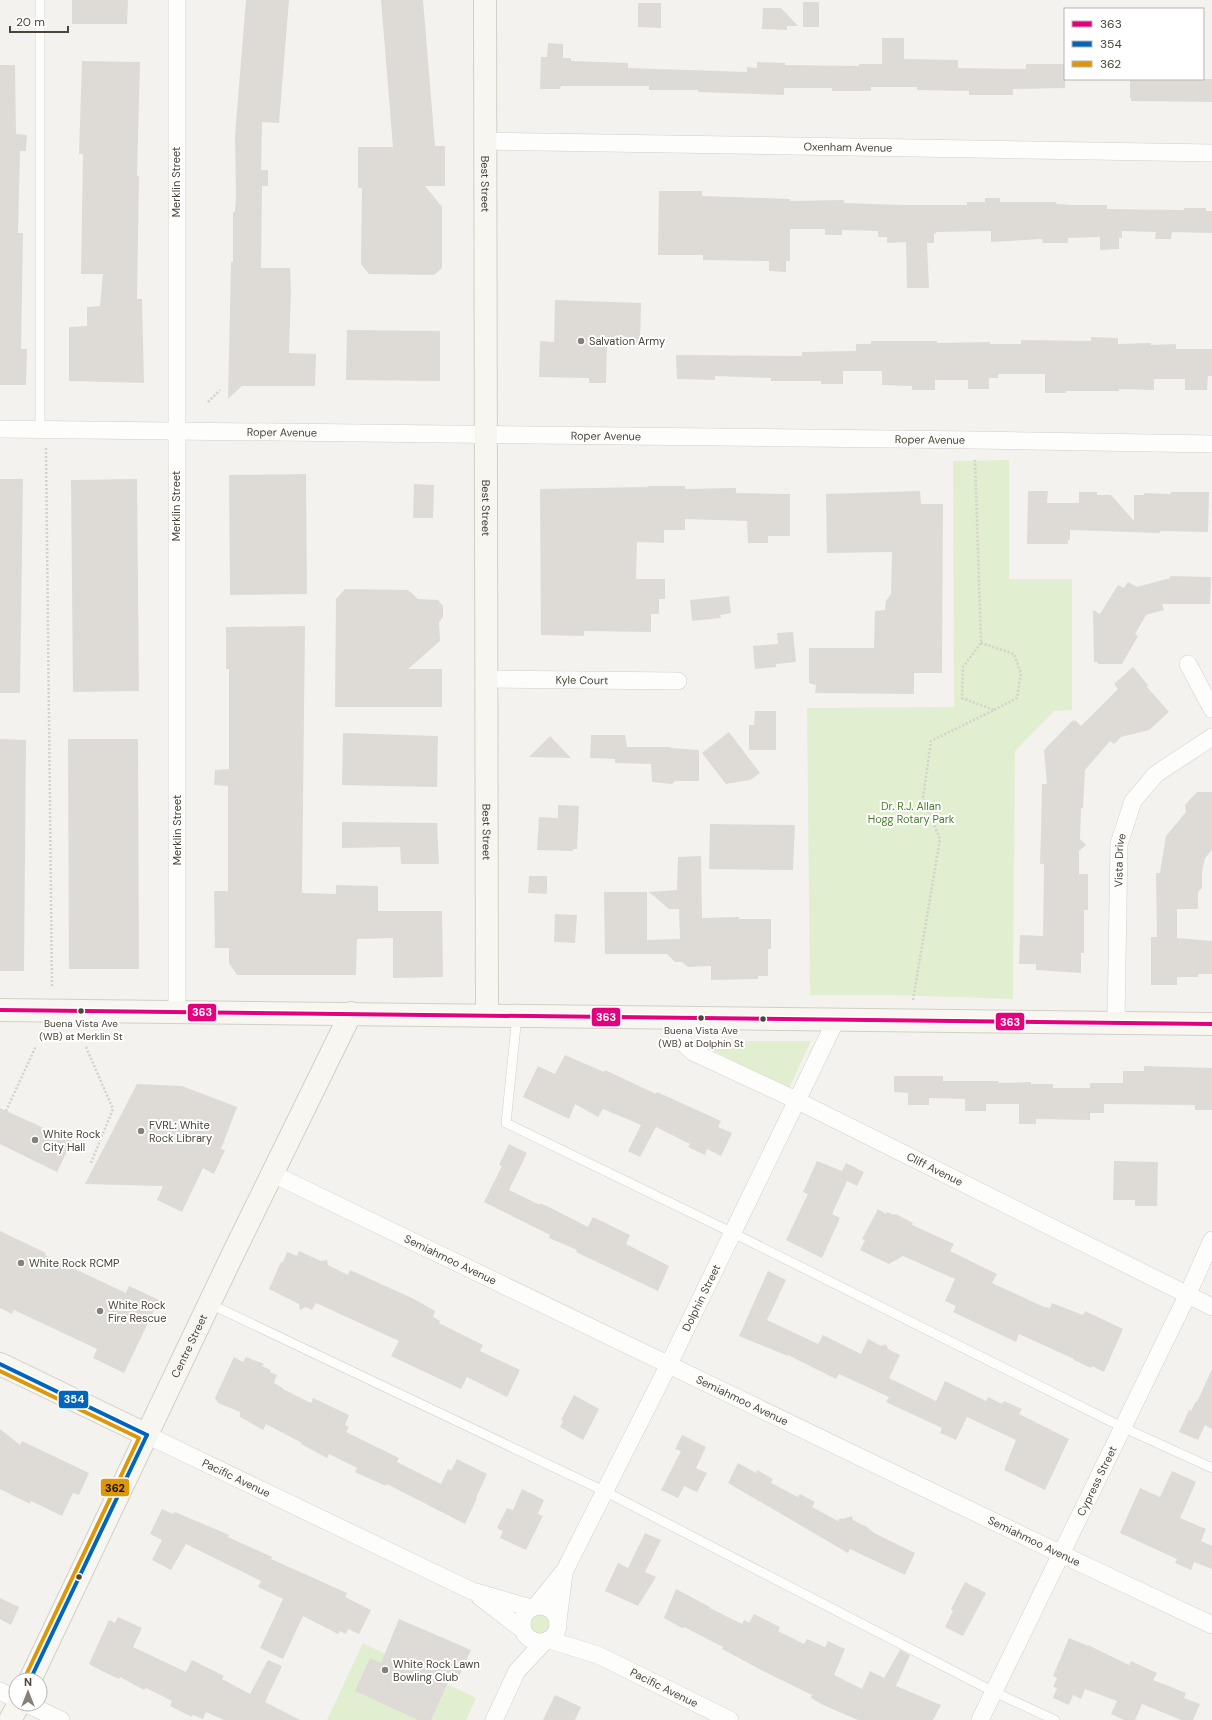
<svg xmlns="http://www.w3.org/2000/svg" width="1212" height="1720" font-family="'DM Sans',sans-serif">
  <rect width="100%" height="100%" fill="#f4f2ee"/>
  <g fill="#e1eecf">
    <polygon points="1009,460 1009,579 1072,579 1072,710 1054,711 1015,751 1013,999 892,995 810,995 807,708 954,707 953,461"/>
    <polygon points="694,1041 811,1041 789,1088"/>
    <circle cx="540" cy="1624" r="17"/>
    <polygon points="363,1643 476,1698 466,1720 327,1720"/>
  </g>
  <g fill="#dedbd6">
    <polygon points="72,0 128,0 127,24 72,24"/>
    <polygon points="246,0 289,0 279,123 262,122 261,170 268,170 268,186 262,186 261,268 290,268 291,289 289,353 316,354 315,386 242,386 228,399 231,262 233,262 233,212 235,212 236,195 235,135"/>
    <polygon points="381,0 423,0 435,146 445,146 445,186 425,186 442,207 442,268 434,275 369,274 361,264 362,188 358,188 358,147 393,147"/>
    <rect x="803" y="2" width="16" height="25"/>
    <polygon points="638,3 661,3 661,28 638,27"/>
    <polygon points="763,8 781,8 798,26 787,26 787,30 762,29"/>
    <polygon points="882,38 904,38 904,59 958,60 958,68 1026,69 1026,64 1065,64 1065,88 1013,89 1013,95 969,95 969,91 917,90 917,87 871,87 871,91 832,91 832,88 784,88 784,95 698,92 698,90 649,90 649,86 561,86 560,89 540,89 541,57 547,57 548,43 563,44 563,58 571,58 571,61 628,63 628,68 747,72 747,67 757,68 757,62 785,63 785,65 859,66 859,64 882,64"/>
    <polygon points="82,61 140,62 137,176 139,176 137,299 142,299 144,383 69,381 69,327 87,326 87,307 100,306 103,274 81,274 83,154 79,154"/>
    <polygon points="0,65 15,65 16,134 27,135 26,151 20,151 18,233 23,233 21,349 27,349 26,385 0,385"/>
    <polygon points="1130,79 1212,79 1212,102 1131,101 1131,98 1130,98"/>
    <polygon points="659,191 702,191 702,196 790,199 790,201 844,200 844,203 902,205 967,205 967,202 985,202 985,198 1000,198 1000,202 1056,202 1057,204 1071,205 1107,205 1107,209 1184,210 1184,208 1206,208 1206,211 1212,211 1212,233 1172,232 1171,239 1155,239 1156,232 1122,231 1122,238 1119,238 1119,249 1100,250 1100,237 1068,238 1068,243 1043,243 1042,239 991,242 991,231 936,232 936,234 934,233 934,243 927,243 929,288 907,288 906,242 887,243 887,237 878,237 878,231 842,230 842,235 825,235 825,229 790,229 790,261 786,261 786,272 769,271 769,261 703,260 703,255 658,255"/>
    <polygon points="555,300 641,303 640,343 607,342 606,383 589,383 589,378 539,377 540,341 554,342"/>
    <polygon points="347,330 440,331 440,381 346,380"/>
    <polygon points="1091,337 1118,338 1118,344 1151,343 1151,345 1176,344 1176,349 1212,349 1212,376 1208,376 1207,390 1185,390 1185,379 1154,379 1154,390 1119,389 1119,391 1066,391 1066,393 1045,393 1045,374 998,374 998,378 989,378 989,389 968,389 968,380 935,380 935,390 912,390 912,386 882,385 882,371 843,371 843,384 821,384 821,381 771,381 771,378 715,376 715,380 677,379 676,355 802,356 802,352 856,351 856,344 871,344 871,341 937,341 937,343 990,342 990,344 1021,344 1021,340 1091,341"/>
    <polygon points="306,474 307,594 230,595 229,475"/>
    <polygon points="0,479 23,479 20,693 0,693"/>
    <polygon points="137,479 139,691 73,692 71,480"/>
    <polygon points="414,484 434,485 433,518 413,518"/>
    <polygon points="648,486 685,486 685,489 736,488 736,493 790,494 790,536 768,536 768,543 748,543 747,521 685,519 685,530 664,530 664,543 637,542 636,579 665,579 665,599 659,599 659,614 651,614 651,632 584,631 584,636 541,635 540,489 648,487"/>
    <polygon points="920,491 921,504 943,504 942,673 914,673 914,694 815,693 816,685 809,683 809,648 874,648 875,611 885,610 886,601 891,594 892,552 827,553 826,494"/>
    <polygon points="1028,491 1048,491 1047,503 1079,503 1079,492 1097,492 1097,495 1111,495 1134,521 1134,495 1144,495 1144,493 1171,494 1171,492 1209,492 1208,532 1160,531 1160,533 1070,530 1070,540 1068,540 1068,544 1027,544"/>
    <polygon points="1170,576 1211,577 1210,604 1162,604 1164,610 1146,615 1135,634 1138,636 1122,664 1098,664 1098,662 1094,662 1093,610 1100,614 1118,585 1124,588 1128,582 1137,587 1170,578"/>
    <polygon points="345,589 408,590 418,599 438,600 443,606 443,617 439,622 440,641 408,669 442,669 442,707 335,707 336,599"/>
    <polygon points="729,596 731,613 720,615 721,618 692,621 690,600"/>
    <polygon points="305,626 302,893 336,894 336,885 378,886 378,911 442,911 443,977 393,978 393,938 357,939 356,975 237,975 229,963 229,948 215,948 214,891 228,891 228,786 214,785 215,770 229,769 229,669 226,669 226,627"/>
    <polygon points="793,632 796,662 776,664 776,667 755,669 753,646 778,644 777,633"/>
    <polygon points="1133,667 1148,685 1147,687 1169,712 1149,730 1121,737 1114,744 1110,741 1085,770 1083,808 1081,808 1080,839 1086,845 1079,851 1079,874 1088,874 1088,910 1084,910 1084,953 1081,953 1081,973 1036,970 1036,964 1019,964 1020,935 1043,936 1044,864 1040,864 1041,831 1042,784 1047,784 1044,750 1073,720 1074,722 1075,720 1081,726 1118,689 1114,684"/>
    <polygon points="755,711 776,711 776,750 749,750 749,725 754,725"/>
    <polygon points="729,732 760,773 750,780 726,784 702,753"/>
    <polygon points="343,733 438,736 437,787 342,785"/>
    <polygon points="591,735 625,735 627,747 670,747 670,748 699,750 699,781 675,781 672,784 652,782 651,764 615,763 615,759 590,758"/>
    <polygon points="550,736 571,758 529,757"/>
    <polygon points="0,739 26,740 24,971 0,971"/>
    <polygon points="68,739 138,739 139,969 69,969"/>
    <polygon points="1197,792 1212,792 1212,850 1205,858 1202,872 1202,888 1198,892 1198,909 1177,909 1177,938 1212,941 1212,974 1198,974 1198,977 1177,977 1177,985 1151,985 1151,937 1157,937 1156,873 1160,873 1166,836 1186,812 1185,805"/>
    <polygon points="558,805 579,806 577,849 573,849 573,851 537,850 539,817 558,818"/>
    <polygon points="342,822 437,823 439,864 401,864 400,847 342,848"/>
    <polygon points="710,824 795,825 793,870 709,869"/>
    <polygon points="701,856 702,918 739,917 739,919 771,919 771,949 768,949 768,976 758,976 758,979 711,980 711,966 688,967 682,962 675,962 667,954 605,954 604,892 647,892 647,940 680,939 679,909 669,909 649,892 677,890 678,857"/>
    <polygon points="529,876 547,876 547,894 528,893"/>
    <polygon points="555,914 577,915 575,943 554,942"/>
    <polygon points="565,1055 604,1072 605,1070 656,1094 657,1092 721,1121 718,1127 732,1133 721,1156 707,1149 705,1155 688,1147 690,1144 656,1127 640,1157 628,1151 641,1125 603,1109 598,1117 575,1104 569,1119 523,1097 538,1066 555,1074"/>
    <polygon points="1144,1066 1212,1068 1212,1110 1195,1110 1195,1105 1104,1104 1104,1113 1090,1113 1090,1120 1036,1119 1036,1124 1019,1124 1019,1104 986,1104 986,1111 965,1111 965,1099 929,1098 929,1105 908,1105 908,1093 894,1092 894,1076 943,1076 943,1081 998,1081 999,1083 1031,1082 1031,1084 1053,1084 1053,1088 1090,1088 1090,1083 1123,1083 1123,1071 1144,1071"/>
    <polygon points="137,1084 182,1086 237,1107 221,1149 225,1150 214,1174 203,1168 182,1212 157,1200 163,1186 85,1184"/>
    <polygon points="0,1108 72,1141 57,1172 0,1144"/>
    <polygon points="509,1144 527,1153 509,1190 540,1205 540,1203 549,1207 588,1227 593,1217 630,1235 626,1244 669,1266 658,1291 576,1252 577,1250 549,1238 550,1235 484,1202 502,1166 499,1165"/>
    <polygon points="817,1161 842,1171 846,1163 864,1172 857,1186 847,1181 832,1214 840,1218 822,1258 786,1240 808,1194 803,1192"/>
    <polygon points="1114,1161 1158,1162 1157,1206 1135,1206 1135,1200 1113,1200"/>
    <polygon points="878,1209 886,1214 887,1212 894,1215 896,1214 913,1223 912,1225 954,1244 950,1251 997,1274 992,1283 1044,1307 1050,1308 1052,1303 1083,1315 1085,1311 1123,1329 1104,1372 1092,1366 1091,1368 1074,1360 1074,1359 1019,1334 1016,1342 953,1312 956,1306 945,1301 955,1279 903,1256 889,1264 860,1250 865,1240 862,1239"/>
    <polygon points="0,1231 46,1253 45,1255 126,1293 129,1286 159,1300 124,1373 93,1358 97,1349 14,1310 12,1314 0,1308"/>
    <polygon points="299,1251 321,1261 327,1260 328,1265 348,1275 350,1270 412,1298 435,1311 433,1317 440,1321 439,1323 483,1345 480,1351 520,1370 507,1397 467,1377 461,1389 391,1356 399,1341 316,1303 312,1310 306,1307 300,1310 299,1304 269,1289 281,1262 283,1262 287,1252 297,1256"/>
    <polygon points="768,1271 786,1280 767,1320 818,1344 823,1335 861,1354 868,1339 881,1346 886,1344 888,1349 900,1355 889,1378 936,1401 945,1381 986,1401 988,1397 1002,1404 1004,1401 1022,1409 1019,1414 1069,1439 1045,1490 1004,1470 1016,1440 967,1417 956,1440 940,1433 942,1428 886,1402 889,1397 839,1374 836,1379 788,1355 788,1356 739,1336"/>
    <polygon points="234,1357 243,1362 246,1357 264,1364 262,1366 271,1370 270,1372 277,1375 274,1383 283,1388 283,1389 311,1403 313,1398 349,1415 345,1425 349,1427 346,1432 399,1458 397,1462 441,1484 448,1469 451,1471 457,1459 487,1474 476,1498 477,1498 465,1524 387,1484 386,1486 359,1474 355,1472 357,1468 329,1454 327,1458 301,1444 302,1443 266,1424 263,1430 240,1417 240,1412 218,1403 215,1398"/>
    <polygon points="1212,1369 1212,1429 1205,1425 1198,1440 1179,1432 1189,1410 1191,1411 1196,1401 1197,1402"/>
    <polygon points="574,1395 599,1409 583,1440 560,1427 563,1421 561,1420"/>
    <polygon points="0,1429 20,1445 22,1441 89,1473 79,1495 73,1493 62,1516 31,1501 30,1504 0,1489"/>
    <polygon points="682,1435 706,1447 696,1468 707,1473 697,1492 684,1486 678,1498 661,1490 681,1451 675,1449"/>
    <polygon points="738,1463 756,1473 757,1470 773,1479 771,1483 798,1497 800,1494 815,1502 812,1507 838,1521 840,1518 842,1519 852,1516 853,1520 867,1527 874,1533 915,1553 905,1575 850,1549 848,1553 728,1483"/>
    <polygon points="1172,1471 1196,1482 1180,1518 1206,1529 1201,1541 1212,1546 1212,1569 1194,1562 1191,1570 1175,1563 1177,1559 1120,1533 1140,1488 1160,1497"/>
    <polygon points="522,1489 544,1500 538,1514 543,1516 526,1550 500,1538 503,1531 497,1528 507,1508 513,1510"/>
    <polygon points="162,1509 173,1514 175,1512 229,1535 228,1537 272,1557 271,1559 347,1593 345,1597 371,1610 359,1634 348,1629 346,1634 340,1631 338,1634 303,1616 283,1659 260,1648 283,1599 258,1587 261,1581 186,1544 171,1570 152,1560 162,1540 150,1534"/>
    <polygon points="645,1533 661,1540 645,1572 656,1577 638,1606 605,1591 618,1563 628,1568"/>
    <polygon points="965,1582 986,1593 963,1636 945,1627 953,1611 951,1609"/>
    <polygon points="676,1589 710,1607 710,1608 742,1624 744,1620 749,1623 754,1614 780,1627 778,1631 804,1644 807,1639 825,1647 828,1641 845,1649 834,1675 862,1689 870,1671 884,1678 900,1650 910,1655 896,1686 941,1705 933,1720 858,1720 823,1705 811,1698 812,1695 767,1673 722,1649 723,1647 684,1627 682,1628 664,1618"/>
    <polygon points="0,1598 19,1607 11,1625 0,1619"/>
    <polygon points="118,1617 142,1628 133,1647 186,1672 192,1660 224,1676 222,1679 250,1694 268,1660 282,1666 265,1702 300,1720 224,1720 206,1712 203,1719 193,1715 192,1717 170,1706 172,1701 146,1688 144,1690 120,1677 119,1679 102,1671 89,1664 109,1620 115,1623"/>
    <polygon points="399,1619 471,1650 457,1681 450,1678 431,1720 418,1720 355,1691 370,1658 381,1663"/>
    <polygon points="1069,1638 1088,1646 1088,1645 1129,1665 1131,1661 1157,1673 1153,1680 1186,1693 1184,1698 1200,1704 1193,1720 1181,1720 1142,1704 1135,1720 1124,1720 1111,1714 1117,1701 1085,1689 1081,1699 1073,1695 1069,1705 1053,1698 1057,1688 1053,1687 1057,1678 1053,1676"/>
    <polygon points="555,1695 581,1707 575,1720 543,1720"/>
  </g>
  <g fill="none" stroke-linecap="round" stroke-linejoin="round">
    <defs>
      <g id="lane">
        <polyline points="40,430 40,0"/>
        <polyline points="517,1016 506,1123 733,1233 1122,1427 1212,1468"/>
        <polyline points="210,1304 604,1491 994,1692 1055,1720"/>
      </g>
      <g id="street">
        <path id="s1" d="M484,141l728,12"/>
        <path id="s2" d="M0,429l975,11 237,4"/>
        <polyline points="1188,664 1212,709"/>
        <path id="s3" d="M487,679l191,2"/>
        <polyline points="177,1012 177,0"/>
        <path id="s4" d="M672,1017l6,21 15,14 103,48 416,207"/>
        <path id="s5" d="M1116,1023l3,-179 14,-43 23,-27 56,-37"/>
        <path id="s6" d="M273,1174l788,380 151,71"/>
        <path id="s7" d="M147,1435l325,156 59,17"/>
        <polyline points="480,1597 523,1630"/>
        <circle cx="540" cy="1624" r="18"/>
        <path id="s8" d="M535,1607l30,-37 104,-206 167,-344"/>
        <polyline points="558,1620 564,1574"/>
        <path id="s9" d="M549,1640l49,15 132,65"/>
        <polyline points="0,1691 16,1699"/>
        <polyline points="27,1704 61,1720"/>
        <polyline points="494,1720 517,1671 544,1642"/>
        <path id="s10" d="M980,1720l207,-424 25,-56"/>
      </g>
      <g id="secondary">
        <path id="s11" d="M485,0l2,1015"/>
        <polyline points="0,1010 1212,1024"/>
        <polyline points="0,1364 147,1435"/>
        <path id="s12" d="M30,1680l200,-420 121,-247"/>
        <polyline points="10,1720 19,1704"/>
      </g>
    </defs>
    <use href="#lane" stroke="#d2d0cb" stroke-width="10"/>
    <use href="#street" stroke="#d2d0cb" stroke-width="18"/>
    <use href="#secondary" stroke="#d3cfc5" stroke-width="24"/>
    <g stroke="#d3d2cc" stroke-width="2.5" stroke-dasharray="2 2" stroke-linecap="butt">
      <polyline points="208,402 220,390"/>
      <polyline points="46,448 52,988"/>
      <polyline points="981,643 1014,654 1021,673 1017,698 994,710"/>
      <polyline points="913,1000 940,839 923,798 931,741 994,710 962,698 963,667 981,643 975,460"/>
      <polyline points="86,1047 113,1109 91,1163"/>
      <polyline points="6,1111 36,1046"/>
    </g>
    <use href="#lane" stroke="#fdfdfc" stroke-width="9"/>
    <use href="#street" stroke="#fdfdfc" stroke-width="17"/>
    <use href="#secondary" stroke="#f7f6f1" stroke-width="22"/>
    <defs>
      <polyline id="bus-1" points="0,1010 1212,1024"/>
      <g id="bus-2">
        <polyline points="0,1364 147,1435"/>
        <polyline points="30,1680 147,1435"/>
      </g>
      <polyline id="bus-3" points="0,1371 139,1438 25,1677"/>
    </defs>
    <use href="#bus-1" stroke="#fff" stroke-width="7"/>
    <use href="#bus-2" stroke="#fff" stroke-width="7"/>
    <use href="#bus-3" stroke="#fff" stroke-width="7"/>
    <use href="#bus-1" stroke="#e5007d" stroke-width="4"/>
    <use href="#bus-2" stroke="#0065bd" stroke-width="4"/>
    <use href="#bus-3" stroke="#dd9709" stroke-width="4"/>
  </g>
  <g fill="#868178" stroke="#fff" stroke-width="1.5">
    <circle cx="581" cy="341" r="4"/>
    <circle cx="141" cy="1131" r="4"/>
    <circle cx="35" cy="1140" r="4"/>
    <circle cx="21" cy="1263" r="4"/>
    <circle cx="100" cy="1311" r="4"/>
    <circle cx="385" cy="1670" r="4"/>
  </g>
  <g fill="#4b4439" stroke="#fff" stroke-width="1.5">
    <circle cx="81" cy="1011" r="3.5"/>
    <circle cx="701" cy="1018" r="3.5"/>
    <circle cx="763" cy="1019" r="3.5"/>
    <circle cx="79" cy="1577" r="3.5"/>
  </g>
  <g text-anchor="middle" stroke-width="4" stroke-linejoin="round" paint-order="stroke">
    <g font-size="10" fill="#4b4439" stroke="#fff">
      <text x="81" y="1027">Buena Vista Ave<tspan x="81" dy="13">(WB) at Merklin St</tspan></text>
      <text x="701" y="1034">Buena Vista Ave<tspan x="701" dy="13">(WB) at Dolphin St</tspan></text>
    </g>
    <g font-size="11" fill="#4b4439" stroke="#fff">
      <text dy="4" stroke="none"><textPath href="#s1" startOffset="364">Oxenham Avenue</textPath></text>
      <text transform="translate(176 182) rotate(-90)" y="4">Merklin Street</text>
      <text dy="4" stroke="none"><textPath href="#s11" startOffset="184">Best Street</textPath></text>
      <text dy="4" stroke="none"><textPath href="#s2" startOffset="282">Roper Avenue</textPath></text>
      <text dy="4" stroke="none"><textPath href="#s2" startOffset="606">Roper Avenue</textPath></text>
      <text dy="4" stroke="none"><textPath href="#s2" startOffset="930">Roper Avenue</textPath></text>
      <text transform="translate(176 506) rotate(-90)" y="4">Merklin Street</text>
      <text dy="4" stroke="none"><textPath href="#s11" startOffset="508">Best Street</textPath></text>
      <text dy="4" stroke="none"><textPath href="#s3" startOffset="95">Kyle Court</textPath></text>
      <text transform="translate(177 830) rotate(-90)" y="4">Merklin Street</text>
      <text dy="4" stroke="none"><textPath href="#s11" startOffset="832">Best Street</textPath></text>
      <text dy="4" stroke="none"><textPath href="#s5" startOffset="163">Vista Drive</textPath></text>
      <text dy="4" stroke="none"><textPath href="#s4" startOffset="311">Cliff Avenue</textPath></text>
      <text dy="4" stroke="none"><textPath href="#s6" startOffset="197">Semiahmoo Avenue</textPath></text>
      <text dy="4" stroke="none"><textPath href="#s8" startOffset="352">Dolphin Street</textPath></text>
      <text dy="4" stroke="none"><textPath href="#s12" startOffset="370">Centre Street</textPath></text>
      <text dy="4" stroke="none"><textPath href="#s6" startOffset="521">Semiahmoo Avenue</textPath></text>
      <text dy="4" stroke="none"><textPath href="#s7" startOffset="99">Pacific Avenue</textPath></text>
      <text dy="4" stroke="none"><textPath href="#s10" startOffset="266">Cypress Street</textPath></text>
      <text dy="4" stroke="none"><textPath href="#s6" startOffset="845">Semiahmoo Avenue</textPath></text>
      <text dy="4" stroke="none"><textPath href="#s9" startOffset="125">Pacific Avenue</textPath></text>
    </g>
    <g font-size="11" fill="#4b4439" stroke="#fff" text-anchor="start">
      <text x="589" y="345">Salvation Army</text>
      <text x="149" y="1129">FVRL: White<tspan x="149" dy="13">Rock Library</tspan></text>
      <text x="43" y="1138">White Rock<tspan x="43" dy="13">City Hall</tspan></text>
      <text x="29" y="1267">White Rock RCMP</text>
      <text x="108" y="1309">White Rock<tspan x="108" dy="13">Fire Rescue</tspan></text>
      <text x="393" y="1668">White Rock Lawn<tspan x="393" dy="13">Bowling Club</tspan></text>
    </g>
    <g font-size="11" fill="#4a7f2a" stroke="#fff">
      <text x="911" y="810">Dr. R.J. Allan<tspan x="911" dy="13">Hogg Rotary Park</tspan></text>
    </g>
  </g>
  <g stroke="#fff" stroke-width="1.5">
    <rect x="187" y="1003" width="30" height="19" rx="4" fill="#e5007d"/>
    <rect x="591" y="1007" width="30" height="20" rx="4" fill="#e5007d"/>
    <rect x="995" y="1012" width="30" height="19" rx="4" fill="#e5007d"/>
    <rect x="58" y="1390" width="31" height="19" rx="4" fill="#0065bd"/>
    <rect x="100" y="1478" width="30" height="19" rx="4" fill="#dd9709"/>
  </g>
  <g font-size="11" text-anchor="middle" font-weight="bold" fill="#fff">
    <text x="202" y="1016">363</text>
    <text x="606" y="1021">363</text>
    <text x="1010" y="1026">363</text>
    <text x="74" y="1403">354</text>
  </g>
  <g font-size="11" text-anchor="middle" font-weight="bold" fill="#111">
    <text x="115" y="1492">362</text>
  </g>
  <rect x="1064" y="8" width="140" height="72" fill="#ffffff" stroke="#b7b4b0"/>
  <rect x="1072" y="21" width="20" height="6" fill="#e5007d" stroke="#b7b4b0"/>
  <text x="1100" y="28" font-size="12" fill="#4b4439">363</text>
  <rect x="1072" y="41" width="20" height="6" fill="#0065bd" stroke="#b7b4b0"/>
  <text x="1100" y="48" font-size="12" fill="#4b4439">354</text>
  <rect x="1072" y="61" width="20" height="6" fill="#dd9709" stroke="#b7b4b0"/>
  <text x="1100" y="68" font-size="12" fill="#4b4439">362</text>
  <g transform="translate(28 1692)"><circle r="19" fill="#ffffff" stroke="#b7b4b0"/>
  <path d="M0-3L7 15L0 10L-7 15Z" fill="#868178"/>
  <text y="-6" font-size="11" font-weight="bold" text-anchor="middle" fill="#4b4439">N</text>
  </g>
  <path d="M10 26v6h58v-6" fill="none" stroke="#4b4439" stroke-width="2"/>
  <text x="16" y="26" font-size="12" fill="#4b4439" stroke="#ffffff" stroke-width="3" paint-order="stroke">20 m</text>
</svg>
